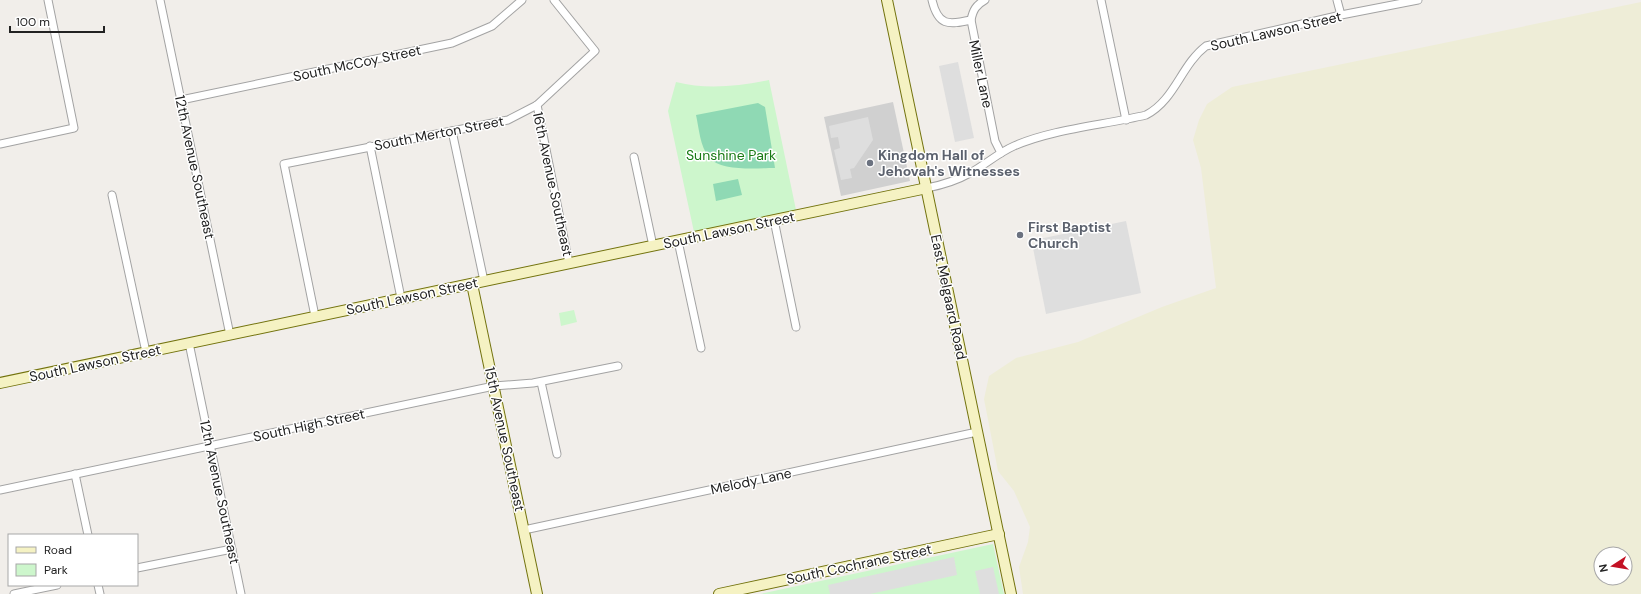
<svg xmlns="http://www.w3.org/2000/svg" width="1641" height="594" font-family="'DM Sans',sans-serif">
  <rect width="100%" height="100%" fill="#f1eeea"/>
  <polygon fill="#d0d0d0" points="893,102 910,181 841,196 824,117"/>
  <path fill="#eeedd7" fill-rule="evenodd" d="M1641,2v592h-618l-4,-27 9,-25 2,-15 -16,-36 -16,-20 -14,-72 5,-23 27,-18 62,-16 84,-35 54,-19 -15,-120 -8,-28 6,-20 8,-16 25,-17zM1601,554h24v24h-24z"/>
  <g fill="#cdf6cc">
    <path d="M769,80l27,130 -102,22 -26,-121 8,-29c31,8 63,4 93,-2z"/>
    <polygon points="574,310 577,322 561,326 559,313"/>
    <polygon points="993,544 1004,594 760,594"/>
  </g>
  <g fill="#8fd9b4">
    <path d="M758,103l7,4 10,61c-17,0 -55,4 -66,-11 -9,-10 -10,-29 -13,-42z"/>
    <polygon points="738,179 742,195 716,201 713,184"/>
  </g>
  <g fill="#dedede">
    <polygon points="958,62 974,138 955,142 939,66"/>
    <polygon points="868,117 873,140 854,168 850,169 852,178 841,180 834,150 840,148 838,137 831,138 829,126"/>
    <polygon points="1126,221 1141,293 1046,314 1033,248 1035,242 1039,239"/>
    <polygon points="954,557 957,575 870,594 830,594 828,585"/>
    <polygon points="993,567 999,594 980,594 975,571"/>
  </g>
  <g fill="none" stroke-linecap="round" stroke-linejoin="round">
    <defs>
      <g id="street">
        <polyline points="160,0 230,335"/>
        <path d="M932,0c6,26 16,25 39,20"/>
        <path d="M985,0c-9,5 -12,10 -14,20l24,121 6,12"/>
        <polyline points="1101,0 1126,120"/>
        <polyline points="1337,0 1341,15"/>
        <polyline points="181,100 452,43 492,26 522,0"/>
        <polyline points="537,105 569,263"/>
        <polyline points="452,131 484,281"/>
        <polyline points="0,144 74,128 48,0"/>
        <polyline points="370,146 401,298"/>
        <polyline points="634,157 653,246"/>
        <path d="M927,188c15,-3 29,-7 43,-15 15,-8 28,-20 44,-27 38,-17 91,-21 132,-31 29,-15 35,-50 60,-69l135,-31 77,-15"/>
        <polyline points="112,195 146,352"/>
        <polyline points="774,220 796,327"/>
        <polyline points="678,241 701,348"/>
        <polyline points="315,316 284,164 508,120 537,105 595,51 554,0"/>
        <polyline points="189,343 241,594"/>
        <polyline points="541,382 557,454"/>
        <polyline points="75,474 88,535"/>
        <polyline points="0,490 494,386 533,383 618,366"/>
        <polyline points="524,530 977,432"/>
        <polyline points="137,568 232,549"/>
        <polyline points="98,585 100,594"/>
        <polyline points="14,594 57,585"/>
      </g>
      <g id="secondary">
        <polyline points="887,0 1011,594"/>
        <polyline points="472,284 537,594"/>
        <polyline points="0,383 927,188"/>
        <polyline points="719,594 999,534"/>
      </g>
    </defs>
    <use href="#street" stroke="#a3a3a3" stroke-width="9"/>
    <use href="#secondary" stroke="#73730e" stroke-width="12"/>
    <use href="#street" stroke="#fff" stroke-width="7"/>
    <use href="#secondary" stroke="#f5f2c3" stroke-width="10"/>
  </g>
  <g fill="#6b7280" stroke="#fff" stroke-width="1.5">
    <circle cx="870" cy="163" r="4"/>
    <circle cx="1020" cy="235" r="4"/>
  </g>
  <g text-anchor="middle" stroke-width="3" stroke-linejoin="round" paint-order="stroke">
    <g font-size="14" fill="#222" stroke="#fff">
      <text transform="translate(1276 31) rotate(-13)" y="5">South Lawson Street</text>
      <text transform="translate(357 63) rotate(-12)" y="5">South McCoy Street</text>
      <text transform="translate(981 74) rotate(78)" y="5">Miller Lane</text>
      <text transform="translate(439 133) rotate(-11)" y="5">South Merton Street</text>
      <text transform="translate(195 167) rotate(78)" y="5">12th Avenue Southeast</text>
      <text transform="translate(553 184) rotate(78)" y="5">16th Avenue Southeast</text>
      <text transform="translate(729 230) rotate(-12)" y="5">South Lawson Street</text>
      <text transform="translate(412 296) rotate(-12)" y="5">South Lawson Street</text>
      <text transform="translate(949 297) rotate(78)" y="5">East Melgaard Road</text>
      <text transform="translate(95 363) rotate(-12)" y="5">South Lawson Street</text>
      <text transform="translate(309 425) rotate(-12)" y="5">South High Street</text>
      <text transform="translate(505 439) rotate(78)" y="5">15th Avenue Southeast</text>
      <text transform="translate(751 481) rotate(-12)" y="5">Melody Lane</text>
      <text transform="translate(220 492) rotate(78)" y="5">12th Avenue Southeast</text>
      <text transform="translate(859 564) rotate(-12)" y="5">South Cochrane Street</text>
    </g>
    <g font-size="14" fill="#187a15" stroke="#fff">
      <text x="731" y="160">Sunshine Park</text>
    </g>
    <g font-size="14" font-weight="bold" fill="#5b616d" stroke="#fff" text-anchor="start">
      <text x="878" y="160">Kingdom Hall of<tspan x="878" dy="16">Jehovah's Witnesses</tspan></text>
      <text x="1028" y="232">First Baptist<tspan x="1028" dy="16">Church</tspan></text>
    </g>
  </g>
  <rect x="8" y="534" width="130" height="52" fill="#ffffff" stroke="#a7a7a7"/>
  <rect x="16" y="547" width="20" height="6" fill="#f5f2c3" stroke="#a7a7a7"/>
  <text x="44" y="554" font-size="12" fill="#222222">Road</text>
  <rect x="16" y="564" width="20" height="12" fill="#cdf6cc" stroke="#a7a7a7"/>
  <text x="44" y="574" font-size="12" fill="#222222">Park</text>
  <g transform="translate(1613 566) rotate(258)"><circle r="19" fill="#ffffff" stroke="#a7a7a7"/>
  <path d="M0-3L7 15L0 10L-7 15Z" fill="#c31124"/>
  <text y="-6" font-size="11" font-weight="bold" text-anchor="middle" fill="#222222">N</text>
  </g>
  <path d="M10 26v6h94v-6" fill="none" stroke="#222222" stroke-width="2"/>
  <text x="16" y="26" font-size="12" fill="#222222" stroke="#ffffff" stroke-width="3" paint-order="stroke">100 m</text>
</svg>
